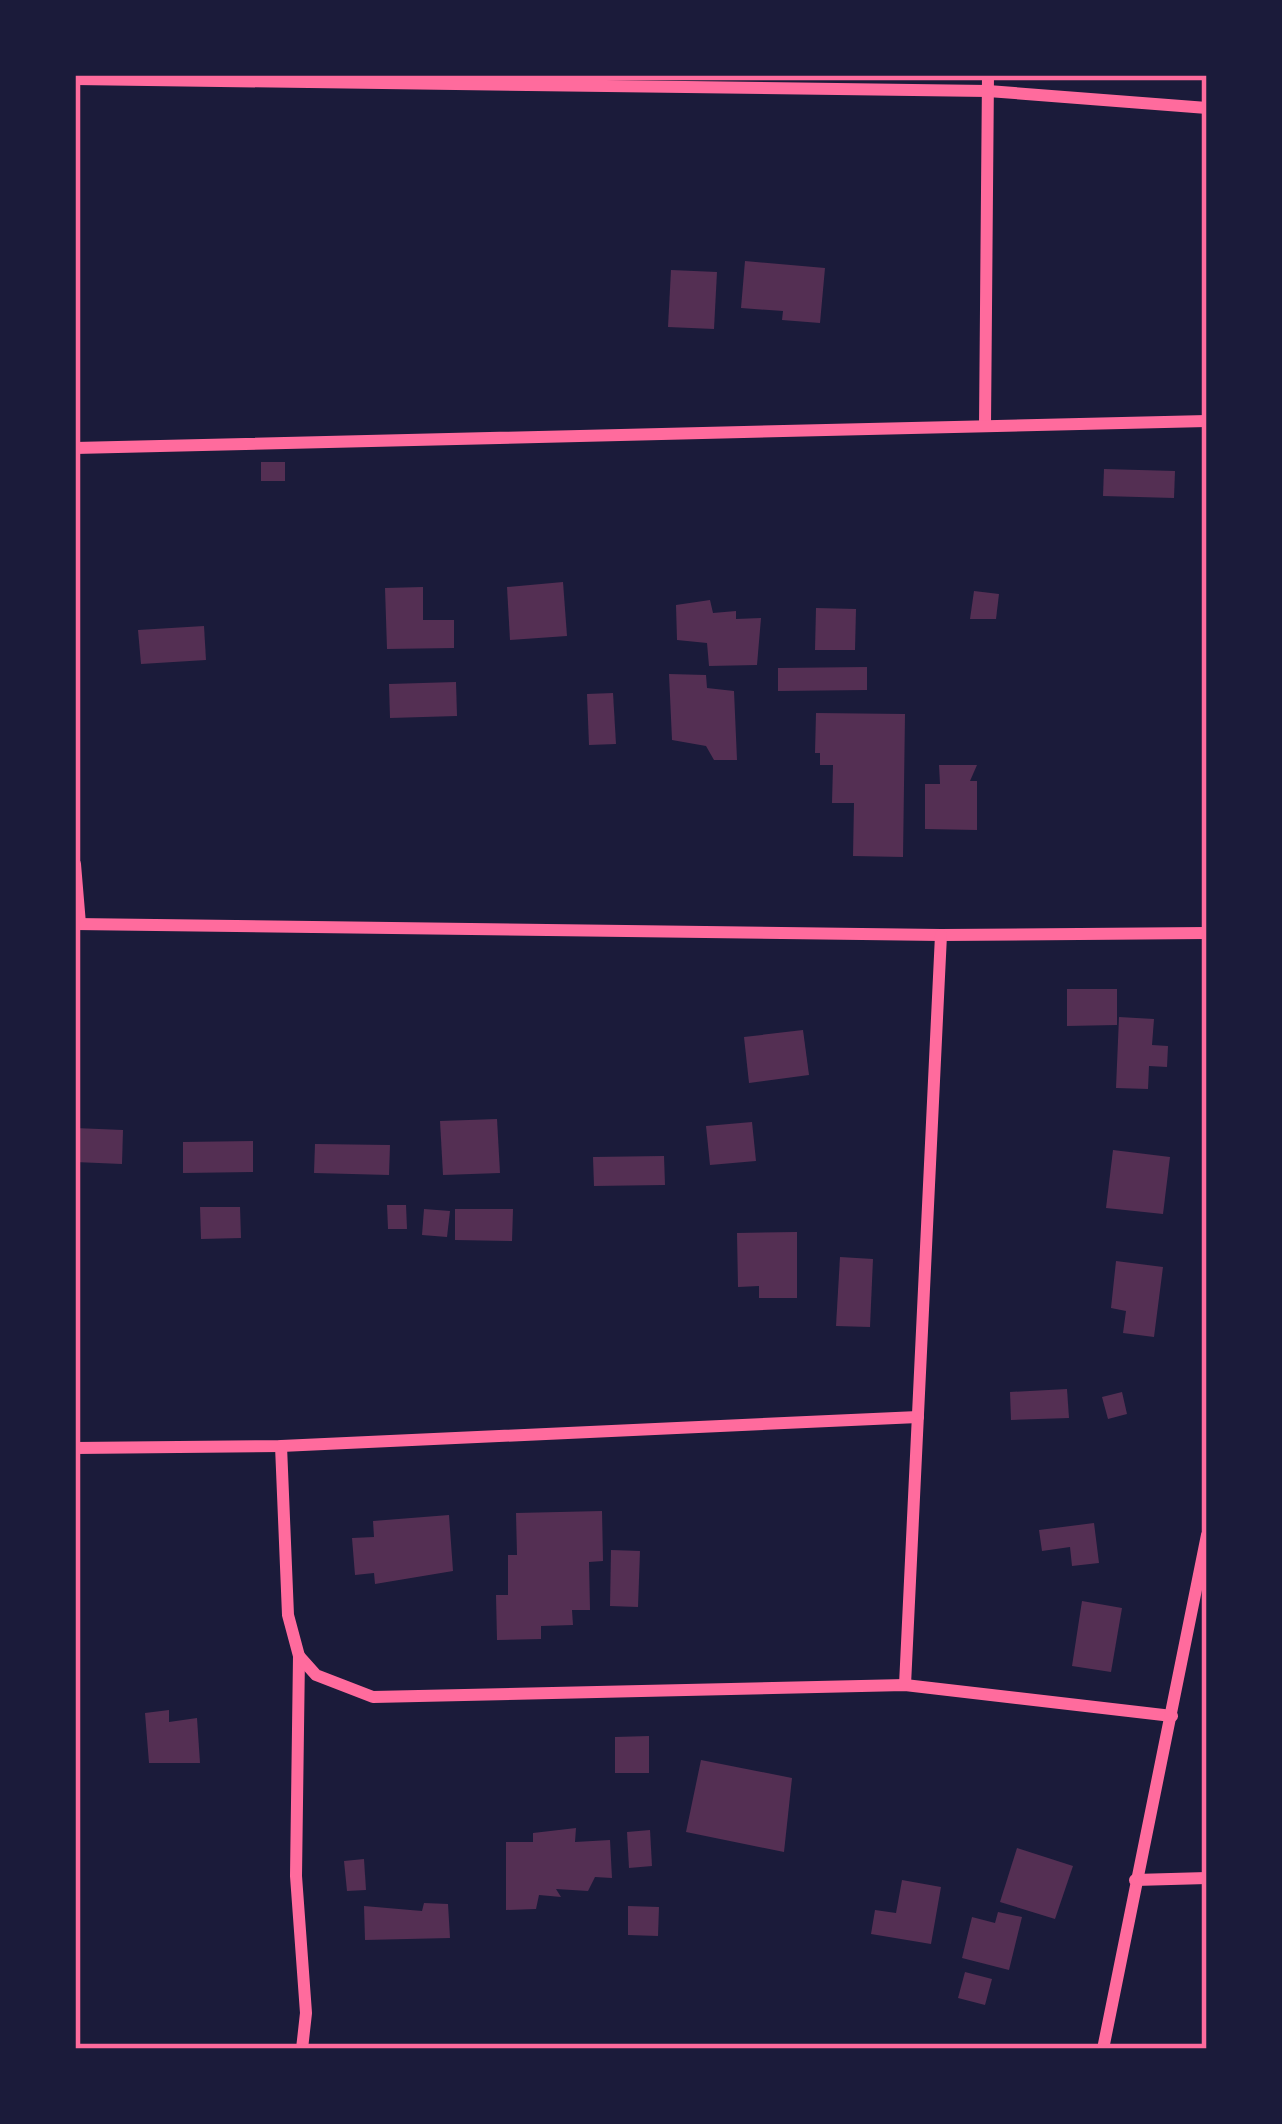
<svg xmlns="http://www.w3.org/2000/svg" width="1282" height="2124" font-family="Roboto,sans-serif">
  <rect width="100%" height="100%" fill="#1b1b3a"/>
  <g fill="#542f53">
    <polygon points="745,261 825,268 820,323 782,320 783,311 741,308"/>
    <polygon points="671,270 717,272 714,329 668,327"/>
    <rect x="261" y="462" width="24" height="19"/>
    <polygon points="1104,469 1175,471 1174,498 1103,496"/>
    <polygon points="563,582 567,636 510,640 507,587"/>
    <polygon points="423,587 423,620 454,620 454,648 387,649 385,588"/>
    <polygon points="974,591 999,594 996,619 970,619"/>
    <polygon points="710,600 713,613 736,611 736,619 761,618 757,665 709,666 707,643 677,640 676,605"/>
    <polygon points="816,608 856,609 855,650 815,650"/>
    <polygon points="204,626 206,660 141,664 138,630"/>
    <polygon points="867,667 867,690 778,691 778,668"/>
    <polygon points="669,674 706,675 707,688 734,691 737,760 714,760 706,746 672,740"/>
    <polygon points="456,682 457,716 390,718 389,684"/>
    <polygon points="613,693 616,744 589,745 587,694"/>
    <polygon points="816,713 905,714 903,857 853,856 854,803 832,803 833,765 820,765 820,753 815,753"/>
    <polygon points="939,765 977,765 970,781 977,781 977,830 925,829 925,784 940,784"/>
    <polygon points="1067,989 1117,989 1117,1025 1067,1026"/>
    <polygon points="1119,1017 1154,1019 1152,1045 1168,1046 1167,1067 1149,1066 1148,1089 1116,1088"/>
    <polygon points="803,1030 809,1075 749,1083 744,1037"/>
    <polygon points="497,1119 500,1173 443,1175 440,1121"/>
    <polygon points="752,1122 756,1161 710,1165 706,1126"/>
    <polygon points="75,1128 123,1130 122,1164 75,1162"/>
    <polygon points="253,1141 253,1172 183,1173 183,1142"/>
    <polygon points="315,1144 390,1145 389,1175 314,1173"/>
    <polygon points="1113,1150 1170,1157 1163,1214 1106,1208"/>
    <polygon points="664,1156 665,1185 594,1186 593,1157"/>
    <polygon points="387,1205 406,1205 407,1229 388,1229"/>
    <polygon points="200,1207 240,1207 241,1238 201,1239"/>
    <polygon points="424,1209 450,1211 447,1237 422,1235"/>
    <polygon points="455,1209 513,1209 512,1241 455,1240"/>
    <polygon points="797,1232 797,1298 759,1298 759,1286 738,1287 737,1233"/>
    <polygon points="840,1257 873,1259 870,1327 836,1326"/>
    <polygon points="1116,1261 1163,1267 1154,1337 1123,1333 1126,1311 1111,1308"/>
    <polygon points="1067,1389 1069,1418 1011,1420 1010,1392"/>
    <polygon points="1122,1392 1127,1414 1108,1419 1102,1397"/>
    <polygon points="602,1511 603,1561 589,1562 590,1610 572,1610 573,1625 541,1626 541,1639 497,1640 496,1595 508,1595 508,1555 517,1555 516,1513"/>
    <polygon points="449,1515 453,1571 375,1584 374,1573 355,1575 352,1538 374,1537 373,1521"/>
    <polygon points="1094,1523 1099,1563 1072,1566 1070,1547 1042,1551 1039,1530"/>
    <polygon points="611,1550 640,1551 638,1607 610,1606"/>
    <polygon points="1082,1601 1122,1608 1111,1672 1072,1666"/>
    <polygon points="169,1710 169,1722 197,1718 200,1763 149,1763 145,1713"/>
    <polygon points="649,1736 649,1773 615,1773 615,1737"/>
    <polygon points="701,1760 792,1778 784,1852 686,1832"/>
    <polygon points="576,1828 575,1842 610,1840 612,1878 595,1877 588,1891 556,1889 561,1897 539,1895 536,1909 506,1910 506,1842 533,1842 533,1833"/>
    <polygon points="650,1830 652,1866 629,1868 627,1832"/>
    <polygon points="1017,1848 1073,1866 1055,1919 1000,1902"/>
    <polygon points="364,1859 366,1890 347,1891 344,1861"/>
    <polygon points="902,1880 941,1887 931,1944 871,1934 875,1910 896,1913"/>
    <polygon points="424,1903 448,1904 450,1938 365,1940 364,1906 422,1911"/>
    <polygon points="628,1906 659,1907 658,1936 628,1935"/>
    <polygon points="998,1912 1022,1917 1009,1970 962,1958 972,1917 995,1923"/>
    <polygon points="965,1972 992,1979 985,2005 958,1998"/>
  </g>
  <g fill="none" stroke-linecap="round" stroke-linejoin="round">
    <g stroke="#ff6b9d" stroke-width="12">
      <polyline points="75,79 988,91 1207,108"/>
      <polyline points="985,425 988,75"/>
      <polyline points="75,448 1207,421"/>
      <polyline points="75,864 80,924"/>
      <polyline points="75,924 941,935 1207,933"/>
      <polyline points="281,1446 288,1615 299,1656 296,1876 306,2013 302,2049"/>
      <polyline points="75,1448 281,1446 918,1417"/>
      <polyline points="299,1656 316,1675 373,1697 905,1685 1172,1716"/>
      <polyline points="905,1685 941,935"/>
      <polyline points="1135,1880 1207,1878"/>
      <polyline points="1103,2049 1207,1535"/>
    </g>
  </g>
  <rect width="1282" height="2124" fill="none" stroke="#1b1b3a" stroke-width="156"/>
  <rect x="78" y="78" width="1126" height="1968" fill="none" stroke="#ff6b9d" stroke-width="4.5"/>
</svg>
